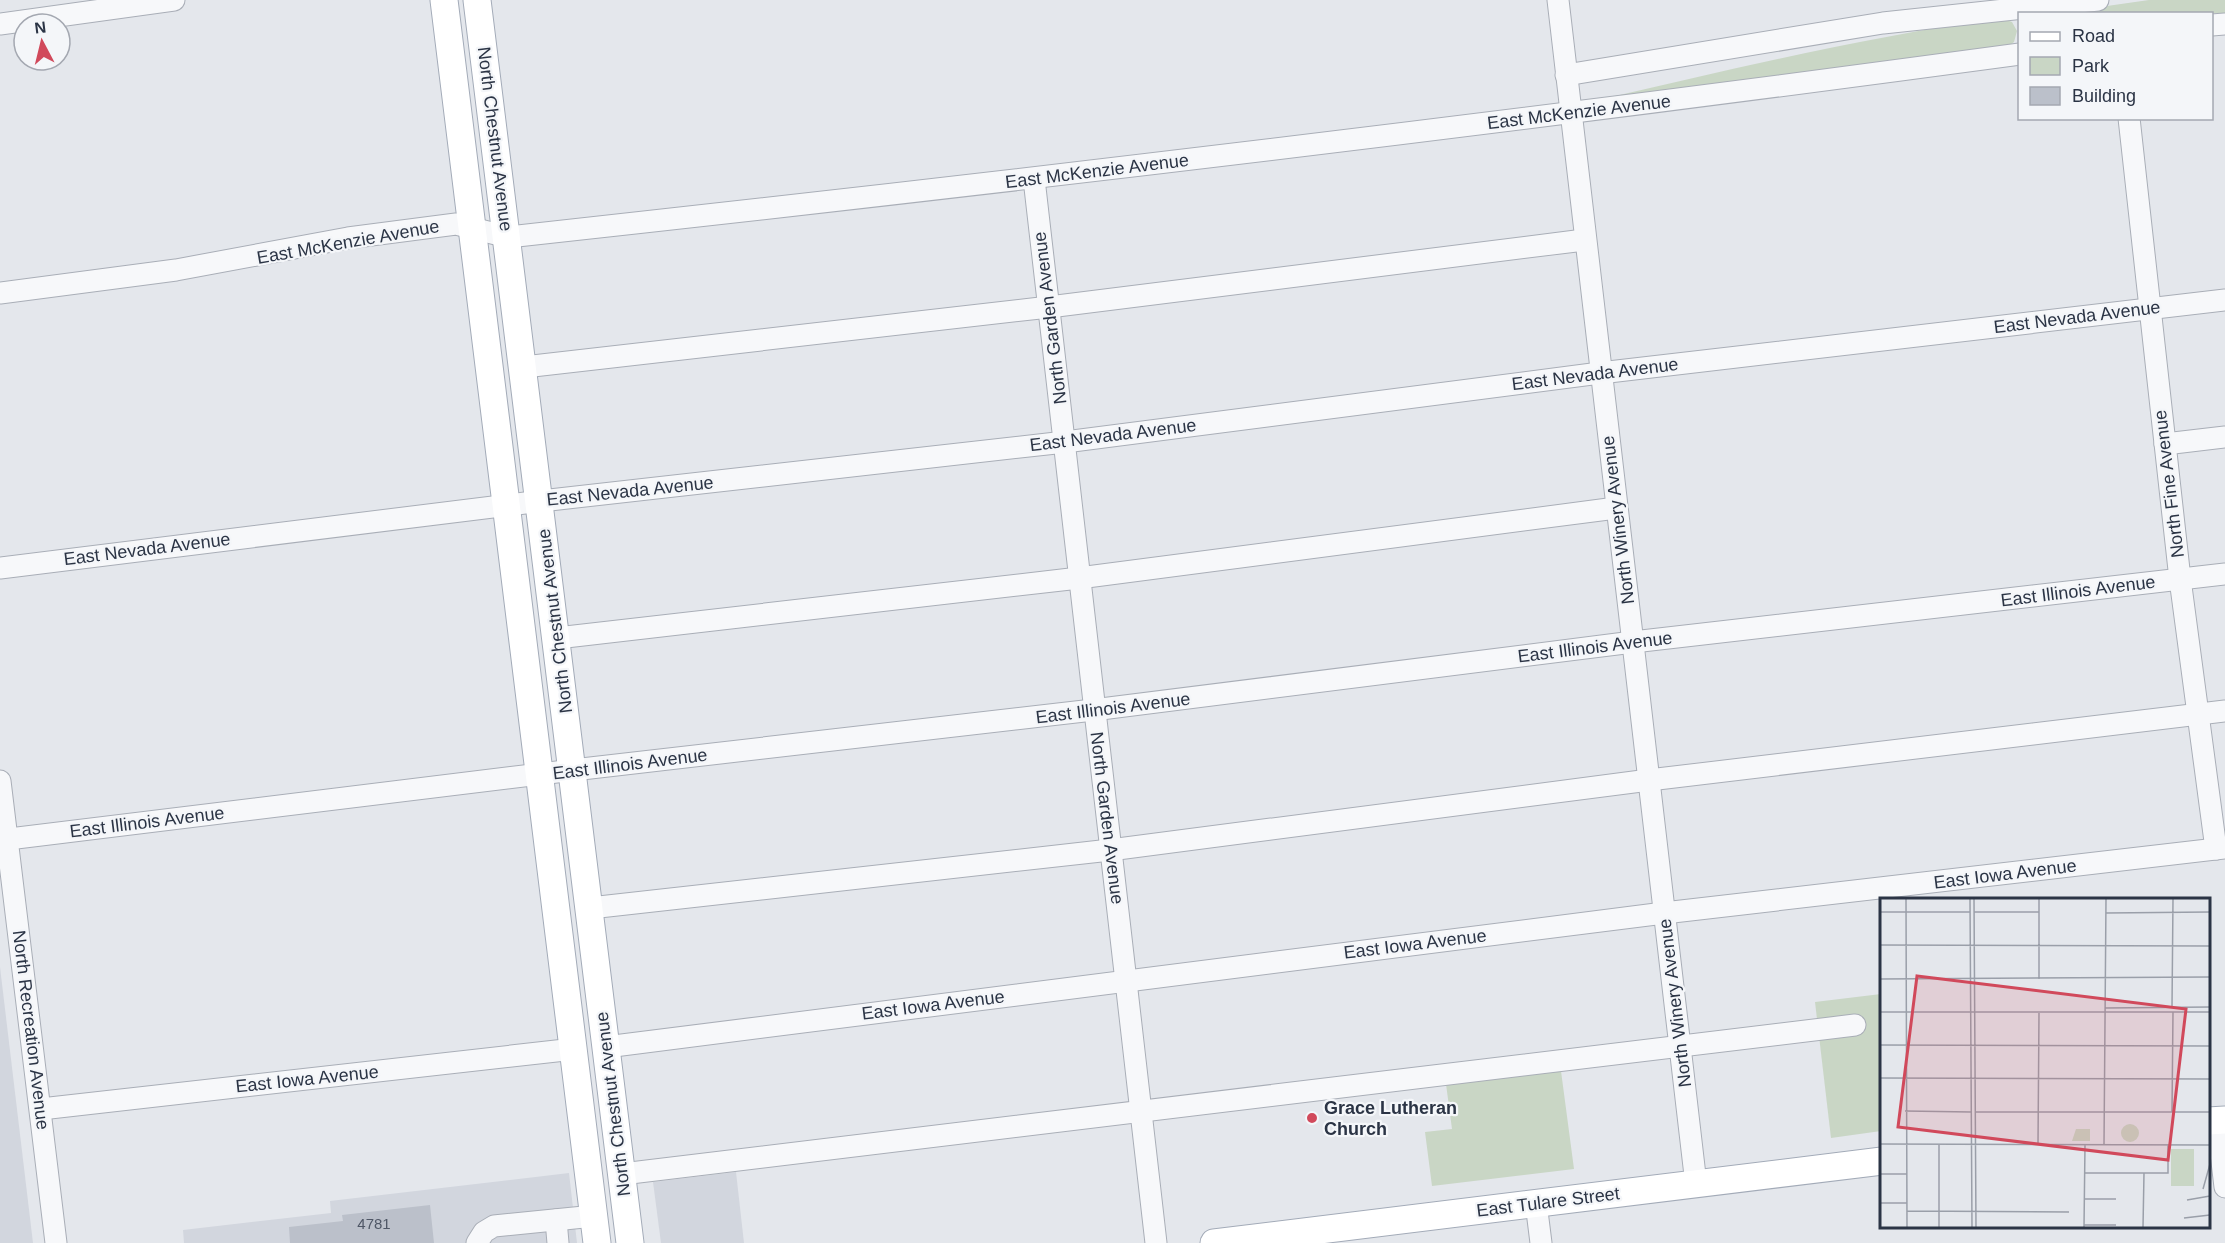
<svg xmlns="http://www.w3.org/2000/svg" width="2225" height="1243" font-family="Helvetica,sans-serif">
  <rect width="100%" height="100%" fill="#e4e7ec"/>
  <g fill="#d2d6de">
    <polygon points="0,967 33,1243 0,1243"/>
    <polygon points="736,1172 744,1243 661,1243 653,1182"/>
    <polygon points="569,1173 577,1243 184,1243 183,1230 331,1213 330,1201"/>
  </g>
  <g fill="#c9d6c5">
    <polygon points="2149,0 2225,0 2225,13 2051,14"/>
    <path d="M2001,18l11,4 5,9 -3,11 -8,6 -408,52c134,-31 267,-63 403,-82z"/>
    <polygon points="1881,994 1881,1131 1831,1138 1815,1002"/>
    <polygon points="1561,1071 1574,1169 1432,1186 1425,1132 1452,1129 1446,1084"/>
  </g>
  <polygon fill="#bbc0ca" points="430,1205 434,1243 290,1243 289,1227 343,1221 342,1215"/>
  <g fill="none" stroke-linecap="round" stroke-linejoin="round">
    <defs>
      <g id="minor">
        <polyline points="1558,0 1696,1184"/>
        <polyline points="0,24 174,0"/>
        <polyline points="2212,25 2225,24"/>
        <polyline points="1566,75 1883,23 2098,0"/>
        <polyline points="2129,118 2180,579 2216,849"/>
        <polyline points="1034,179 1156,1243"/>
        <path d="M0,293l176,-23 172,-32 108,-14 52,13c505,-55 1008,-115 1512,-183"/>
        <polyline points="524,367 1049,307 1584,240"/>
        <polyline points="2165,444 2225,437"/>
        <polyline points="0,568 541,501 1065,442 1600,373 2225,300"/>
        <polyline points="557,638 1079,578 1616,508"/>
        <polyline points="0,781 56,1243"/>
        <polyline points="0,840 573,770 1093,710 1633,642 2225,574"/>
        <polyline points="590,908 1110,850 1649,780 2225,711"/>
        <polyline points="606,1047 1664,913 2225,848"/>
        <polyline points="41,1109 574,1049"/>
        <polyline points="2217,1120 2225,1187"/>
        <polyline points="622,1174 1855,1025"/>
        <polyline points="1536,1203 1541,1243"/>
        <polyline points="556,1220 558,1243"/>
        <polyline points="477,1243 484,1232 494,1226 594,1216"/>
      </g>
      <g id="major">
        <polyline points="444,0 597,1243"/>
        <polyline points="477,0 630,1243"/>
        <polyline points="2208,1121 2225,1120"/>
        <polyline points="1214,1243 1882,1161"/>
      </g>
    </defs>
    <use href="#minor" stroke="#a9aeb7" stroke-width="23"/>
    <use href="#major" stroke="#a3abb8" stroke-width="29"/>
    <use href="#minor" stroke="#f7f8fa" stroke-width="21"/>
    <use href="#major" stroke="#fff" stroke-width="27"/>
  </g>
  <circle fill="#d1495b" stroke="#f4f6f9" stroke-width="2" cx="1312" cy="1118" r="6"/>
  <g text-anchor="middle" stroke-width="4.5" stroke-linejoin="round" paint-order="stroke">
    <g font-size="15" fill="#4f5766">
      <text x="374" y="1229">4781</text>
    </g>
    <g font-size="18" fill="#2b3445" stroke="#f4f6f9">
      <text transform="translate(1579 112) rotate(-7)" y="6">East McKenzie Avenue</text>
      <text transform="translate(495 139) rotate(83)" y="6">North Chestnut Avenue</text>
      <text transform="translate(1097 171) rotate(-7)" y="6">East McKenzie Avenue</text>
      <text transform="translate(348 242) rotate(-10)" y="6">East McKenzie Avenue</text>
      <text transform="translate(2077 317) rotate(-7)" y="6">East Nevada Avenue</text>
      <text transform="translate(1050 318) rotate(-97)" y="6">North Garden Avenue</text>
      <text transform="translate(1595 374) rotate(-7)" y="6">East Nevada Avenue</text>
      <text transform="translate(1113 435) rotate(-7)" y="6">East Nevada Avenue</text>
      <text transform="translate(2169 484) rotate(-97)" y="6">North Fine Avenue</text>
      <text transform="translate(630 491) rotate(-6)" y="6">East Nevada Avenue</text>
      <text transform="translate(1618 520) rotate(-97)" y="6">North Winery Avenue</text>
      <text transform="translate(147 549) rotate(-7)" y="6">East Nevada Avenue</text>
      <text transform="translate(2078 591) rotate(-7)" y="6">East Illinois Avenue</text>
      <text transform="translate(555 621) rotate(-97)" y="6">North Chestnut Avenue</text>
      <text transform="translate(1595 647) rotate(-7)" y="6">East Illinois Avenue</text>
      <text transform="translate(1113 708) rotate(-7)" y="6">East Illinois Avenue</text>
      <text transform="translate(630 764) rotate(-7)" y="6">East Illinois Avenue</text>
      <text transform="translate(1107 818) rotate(83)" y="6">North Garden Avenue</text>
      <text transform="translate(147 822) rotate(-7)" y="6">East Illinois Avenue</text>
      <text transform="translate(2005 874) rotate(-7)" y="6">East Iowa Avenue</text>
      <text transform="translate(1415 944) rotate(-7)" y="6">East Iowa Avenue</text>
      <text transform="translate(1675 1003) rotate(-97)" y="6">North Winery Avenue</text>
      <text transform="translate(933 1005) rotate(-7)" y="6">East Iowa Avenue</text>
      <text transform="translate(31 1030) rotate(83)" y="6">North Recreation Avenue</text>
      <text transform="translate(307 1079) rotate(-6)" y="6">East Iowa Avenue</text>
      <text transform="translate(613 1104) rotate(-97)" y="6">North Chestnut Avenue</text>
      <text transform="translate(1548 1202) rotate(-7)" y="6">East Tulare Street</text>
    </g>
    <g font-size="18" font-weight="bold" fill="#2b3445" stroke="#f4f6f9" text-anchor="start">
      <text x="1324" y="1114">Grace Lutheran<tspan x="1324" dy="21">Church</tspan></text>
    </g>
  </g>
  <g transform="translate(1880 898)">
    <rect width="330" height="330" fill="#e4e7ec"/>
    <path d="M241 235a9 9 0 1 1 18 0a9 9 0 1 1-18 0ZM196,231h14v12h-18zM291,251h23v37h-23z" fill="#c9d6c5"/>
    <path fill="none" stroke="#9a9fa9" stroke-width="1.5" d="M26,1l1,328M90,1l2,328M94,1l2,328M159,1v80M0,14h90M94,14h65M226,15l104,-1M0,47l330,1M0,81l330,-2M292,109l1,-108M225,110l105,-1M0,114h330M0,147l330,1M0,180l330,1M25,213l66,1M95,214h235M292,214l1,-100M0,246l330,1M158,247l1,-132M224,247l2,-246M205,275h83v-28M0,276h27M323,291l7,-25M205,301h31M307,302l23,-4M0,305h27M27,313l162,1M304,320l26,-3M204,327h32M59,329v-83M204,329l1,-82M263,329l1,-54"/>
    <path fill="#d1495b" fill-opacity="0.15" stroke="#d1495b" stroke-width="3" d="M37,78l269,33 -18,151 -270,-33z"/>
    <rect width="330" height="330" fill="none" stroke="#2b3445" stroke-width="3"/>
  </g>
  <rect x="2018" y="12" width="195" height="108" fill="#f4f6f9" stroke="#a4a8b1" stroke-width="1.5"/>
  <rect x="2030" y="32" width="30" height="9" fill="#ffffff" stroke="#a4a8b1" stroke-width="1.5"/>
  <text x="2072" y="42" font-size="18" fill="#2b3445">Road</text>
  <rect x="2030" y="57" width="30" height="18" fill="#c9d6c5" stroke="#a4a8b1" stroke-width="1.5"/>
  <text x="2072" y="72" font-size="18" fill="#2b3445">Park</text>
  <rect x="2030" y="87" width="30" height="18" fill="#bbc0ca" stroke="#a4a8b1" stroke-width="1.5"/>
  <text x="2072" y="102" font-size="18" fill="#2b3445">Building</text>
  <g transform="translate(42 42) rotate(353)"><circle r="28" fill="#f4f6f9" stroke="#a4a8b1" stroke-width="1.5"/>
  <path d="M0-4.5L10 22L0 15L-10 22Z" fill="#d1495b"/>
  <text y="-9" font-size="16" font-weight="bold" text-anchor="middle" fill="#2b3445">N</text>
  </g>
</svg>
